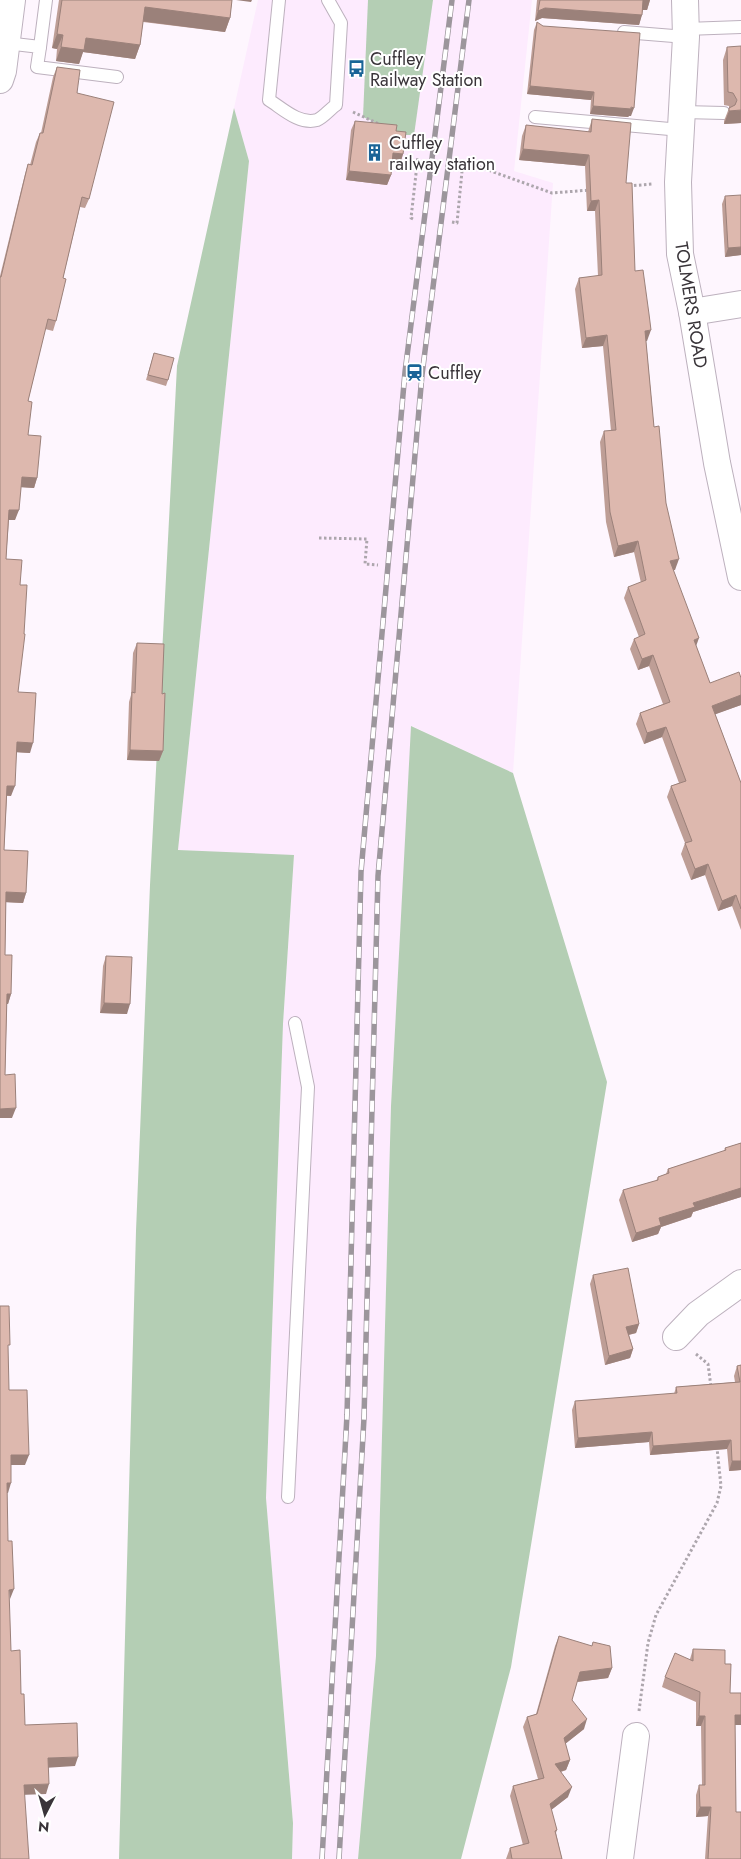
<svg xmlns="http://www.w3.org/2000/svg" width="741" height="1859" font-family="Jost,sans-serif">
  <rect width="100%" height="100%" fill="#fef6fe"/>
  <polygon fill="#fdebfe" points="258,0 532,0 514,171 553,183 513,773 412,726 391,1106 376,1656 358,1859 292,1859 293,1823 266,1498 283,1024 294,856 178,850 249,161 234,108"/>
  <g fill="#b4ceb4">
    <polygon points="368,0 433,0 414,135 403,135 363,117"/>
    <polygon points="234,108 249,161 178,850 294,855 283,1024 266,1498 293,1823 292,1859 119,1859 136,1231 150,885 177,366"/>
    <polygon points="411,726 513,773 607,1082 511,1667 461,1859 358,1859 376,1656 391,1106"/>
  </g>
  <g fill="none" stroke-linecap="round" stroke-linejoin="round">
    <defs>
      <g id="lane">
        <path d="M279,0l-10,100c13,8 30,25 48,20 6,-2 13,-11 19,-15l5,-82 -13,-23"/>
        <polyline points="686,29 741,27"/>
        <polyline points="624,32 686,37"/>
        <polyline points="6,43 40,47 37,67 117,77"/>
        <polyline points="40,47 46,0"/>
        <polyline points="683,112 724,113"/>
        <polyline points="535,117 681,130"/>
        <polyline points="288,1497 308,1087 295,1023"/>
      </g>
      <g id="street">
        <polyline points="685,0 686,37 678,182 680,254 692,312 717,463 741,577"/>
        <polyline points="0,80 3,71 12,0"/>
        <polyline points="692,312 741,304"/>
        <polyline points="676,1337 698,1314 741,1283"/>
        <polyline points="620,1859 636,1736"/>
      </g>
    </defs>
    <use href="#lane" stroke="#bdb1be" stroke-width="14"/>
    <use href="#street" stroke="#bdb1be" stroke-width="28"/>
    <g stroke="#ada6ad" stroke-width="3" stroke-dasharray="2.5 2.5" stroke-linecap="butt">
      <polyline points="353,112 379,124"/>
      <polyline points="403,135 410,145"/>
      <polyline points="629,186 652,184"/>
      <polyline points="413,219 411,218 418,156"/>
      <polyline points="452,222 457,223 463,161 552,193 590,190"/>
      <polyline points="319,538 367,539 365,564 378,565"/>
      <polyline points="696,1354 708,1364 711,1387"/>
      <polyline points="639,1711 648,1643 656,1615 717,1503 721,1486 717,1448"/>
    </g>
    <use href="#lane" stroke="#fff" stroke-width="12"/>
    <use href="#street" stroke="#fff" stroke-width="26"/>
    <defs>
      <g id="rail">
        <polyline points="322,1859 347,1415 361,872 405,372 452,0"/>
        <polyline points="339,1859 364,1418 378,876 422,375 469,0"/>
      </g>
    </defs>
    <use href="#rail" stroke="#9c969c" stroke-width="5.5"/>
    <use href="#rail" stroke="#fff" stroke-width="4" stroke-dasharray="11" stroke-linecap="butt"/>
  </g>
  <g fill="#be9e96">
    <polygon points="59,0 232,0 230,18 225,32 143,22 140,45 135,59 83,52 79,64 56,61 57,49 52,48"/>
    <polygon points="537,0 650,0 647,10 643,10 639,25 542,18 535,21"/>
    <polygon points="537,22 631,116 629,116 628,117 590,114 591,100 527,94 534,30"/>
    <polygon points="727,47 741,123 724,124 724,121 729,108 729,106 724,105 723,60"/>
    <polygon points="57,67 77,93 89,199 85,208 80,207 63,278 56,321 53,331 45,329 28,401 28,435 37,478 34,488 21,487 15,520 9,520 6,559 20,585 18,692 30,753 16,752 11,796 7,796 4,850 26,893 23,903 6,902 5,955 11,994 8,1004 7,1004 5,1075 12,1118 0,1118 0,276 25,174 28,164 30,165 36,142 40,133 41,133 53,77"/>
    <polygon points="592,119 626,183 635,271 647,341 646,341 654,427 666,503 675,570 673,570 696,646 710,683 741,678 741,705 715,714 741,783 741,930 732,906 718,911 705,875 691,880 681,854 685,843 667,797 671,786 679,783 662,737 644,744 636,724 640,713 663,704 649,666 638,670 630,649 634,639 639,637 624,598 628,587 641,583 634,552 614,557 606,522 600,442 604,431 611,431 603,346 582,348 575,289 579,278 598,276 595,211 587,211 585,166 519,160 522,136 526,125 588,132"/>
    <polygon points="355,121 396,131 403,154 400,164 392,163 391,175 387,185 346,180 351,130"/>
    <polygon points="725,196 741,255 725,257 722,204"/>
    <polygon points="154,353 168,380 166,386 146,380"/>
    <polygon points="137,643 162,694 163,751 159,761 127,760 129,702 131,695 133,653"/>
    <polygon points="106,956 127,1014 100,1013 103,966"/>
    <polygon points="741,1143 741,1197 693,1212 691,1217 661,1227 658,1234 632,1242 619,1200 623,1190 656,1181 658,1177 666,1174 668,1169 724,1151 725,1148"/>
    <polygon points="593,1275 639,1324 636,1333 629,1335 633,1349 630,1358 605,1365 590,1284"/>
    <polygon points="741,1365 741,1470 729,1471 727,1449 650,1455 649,1442 575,1448 572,1410 575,1401 674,1394 676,1387 735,1382 734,1376 737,1366"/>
    <polygon points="559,1636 612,1668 608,1678 577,1682 572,1700 584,1729 565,1744 570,1760 566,1770 561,1772 568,1797 551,1810 557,1830 556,1833 562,1859 506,1859 510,1848 523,1845 510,1796 513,1786 538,1779 523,1727 527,1717 536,1714 555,1646"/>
    <polygon points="693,1649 725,1664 730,1693 741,1693 741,1725 735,1725 736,1812 741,1859 705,1859 708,1816 696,1817 696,1795 699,1785 702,1785 701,1726 696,1726 696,1702 662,1687 665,1677 690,1659"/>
  </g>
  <g fill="#9b817a">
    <polygon points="236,0 252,0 251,2"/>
    <polygon points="643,0 650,0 647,10 640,10"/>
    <polygon points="145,7 230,18 225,32 140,21"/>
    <polygon points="545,8 642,15 639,25 542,18 535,21 538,11"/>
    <polygon points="57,34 63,35 57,49 52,48"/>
    <polygon points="86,38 140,45 135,59 83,52 79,64 56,61 61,47"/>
    <polygon points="530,86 594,92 591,100 527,94"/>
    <polygon points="593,106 634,108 631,116 629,116 628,117 590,114"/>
    <polygon points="741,110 741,123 724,124 729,111"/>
    <polygon points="523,149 589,155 585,166 519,160"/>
    <polygon points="393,153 403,154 400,164 390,163"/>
    <polygon points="349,171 391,175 387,185 346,180"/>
    <polygon points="599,200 595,211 587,211 591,201"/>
    <polygon points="741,247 741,255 725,257 728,248"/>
    <polygon points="651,330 647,341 641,342 645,331"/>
    <polygon points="607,335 603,346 582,348 586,338"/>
    <polygon points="22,477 37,478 34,488 18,487"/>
    <polygon points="9,510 19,510 15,520 6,520"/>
    <polygon points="638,541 634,552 614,557 618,546"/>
    <polygon points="679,559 675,570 666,571 670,561"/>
    <polygon points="699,638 695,649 694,640"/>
    <polygon points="653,655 649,666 638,670 642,659"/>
    <polygon points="741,695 741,705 708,717 712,706"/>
    <polygon points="666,727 662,737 644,744 647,733"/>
    <polygon points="17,742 33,743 30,753 13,752"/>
    <polygon points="130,750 163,751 159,761 127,760"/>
    <polygon points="7,786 15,786 11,796 4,795"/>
    <polygon points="708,864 705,875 691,880 695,869"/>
    <polygon points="6,892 26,893 23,903 2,902"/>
    <polygon points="736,895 732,906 718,911 722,901"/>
    <polygon points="7,994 11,994 8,1004 3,1004"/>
    <polygon points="104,1003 130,1004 127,1014 100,1013"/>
    <polygon points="16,1108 12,1118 0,1118 0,1109"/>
    <polygon points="741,1188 741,1197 693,1212 691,1217 661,1227 658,1234 632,1242 636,1233 659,1218 693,1203"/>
    <polygon points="639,1324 636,1333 623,1336 626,1327"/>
    <polygon points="633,1349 630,1358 605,1365 609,1356"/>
    <polygon points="652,1432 649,1442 575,1448 578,1438"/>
    <polygon points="731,1440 727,1449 650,1455 653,1446"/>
    <polygon points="11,1455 29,1455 25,1465 7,1465"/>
    <polygon points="732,1461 741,1461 741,1470 729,1471"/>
    <polygon points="7,1483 11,1483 8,1493 4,1493"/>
    <polygon points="14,1589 10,1599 9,1590"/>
    <polygon points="612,1668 608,1678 576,1682 580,1672"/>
    <polygon points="735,1715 741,1715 741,1725 731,1725"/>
    <polygon points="699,1716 705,1716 701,1726 696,1726"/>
    <polygon points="587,1719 584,1729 560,1748 564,1738"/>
    <polygon points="78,1757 75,1766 44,1768 48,1758"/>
    <polygon points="570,1760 566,1770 552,1774 555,1764"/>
    <polygon points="49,1784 46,1794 20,1795 24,1785"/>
    <polygon points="572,1787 568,1797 546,1814 550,1804"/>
    <polygon points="700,1807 711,1807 708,1816 696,1817"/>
  </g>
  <g fill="#ddb8ae" stroke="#9b817a">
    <polygon points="62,0 232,0 230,18 145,7 140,45 86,38 84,50 61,47 63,35 57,34"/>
    <polygon points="540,0 643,0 642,15 545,8 538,11"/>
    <polygon points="537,22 543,26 640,33 634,108 631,107 631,109 593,106 594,92 530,86"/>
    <polygon points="741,46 741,110 729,111 729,108 735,105 737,100 733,93 728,92 727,47"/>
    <polygon points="57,67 80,70 77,93 114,102 89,199 82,197 63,278 66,279 56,321 48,319 28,401 32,402 28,435 41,436 37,478 22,477 19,510 9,510 6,559 22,560 20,585 27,585 24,634 25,634 18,692 36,693 33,743 17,742 15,786 7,786 4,850 28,851 26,893 6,892 5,955 12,955 11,994 7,994 5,1075 15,1074 16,1108 0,1109 0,277 1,277 28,164 32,165 40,133 43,133"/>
    <polygon points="592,119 631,123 626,183 632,183 635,271 643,270 649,314 651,330 645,331 654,427 659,426 666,503 679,559 670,561 699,638 694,640 710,683 739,672 741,678 741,695 712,706 741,783 741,909 736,895 722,901 708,864 695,869 685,843 692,841 671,786 686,781 666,727 647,733 640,713 670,702 653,655 642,659 634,639 645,634 628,587 646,580 638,541 618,546 610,512 604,431 616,430 607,335 586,338 579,278 602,275 599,200 591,201 589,155 523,149 526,125 591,132"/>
    <polygon points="355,121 397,125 396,131 406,132 403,154 393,153 391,175 349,171"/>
    <polygon points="741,195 741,247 728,248 725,196"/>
    <polygon points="154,353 174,358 168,380 148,375"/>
    <polygon points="137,643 164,644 162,694 165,693 163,751 130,750 132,692 135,693"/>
    <polygon points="106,956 132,957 130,1004 104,1003"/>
    <polygon points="741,1143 741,1188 693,1203 695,1207 659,1218 661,1225 636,1233 623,1190 658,1180 658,1177 669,1173 668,1169 726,1150 725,1148"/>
    <polygon points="628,1268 639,1324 626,1327 633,1349 609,1356 593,1275"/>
    <polygon points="0,1306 9,1306 10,1345 8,1345 9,1390 27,1390 29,1455 11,1455 11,1483 7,1483 8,1541 12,1541 14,1589 9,1590 11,1651 20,1650 21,1694 24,1694 25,1725 77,1723 78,1757 48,1758 49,1784 24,1785 29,1859 0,1859"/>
    <polygon points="741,1365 741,1461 732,1461 731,1440 653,1446 652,1432 578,1438 575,1401 677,1393 676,1387 740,1382 737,1366"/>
    <polygon points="559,1636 592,1646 593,1642 610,1646 612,1668 580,1672 572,1700 587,1719 564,1738 570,1760 555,1764 572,1787 550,1804 557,1830 555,1831 562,1859 512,1859 510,1848 529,1843 513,1786 544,1778 527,1717 537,1714"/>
    <polygon points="693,1649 725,1650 725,1664 731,1664 730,1693 741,1693 741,1715 735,1715 736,1812 741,1812 741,1859 708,1859 711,1807 700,1807 699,1785 705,1785 705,1716 699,1716 700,1692 665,1677 675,1653 693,1661"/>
  </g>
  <defs>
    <symbol id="bus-bare" viewBox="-9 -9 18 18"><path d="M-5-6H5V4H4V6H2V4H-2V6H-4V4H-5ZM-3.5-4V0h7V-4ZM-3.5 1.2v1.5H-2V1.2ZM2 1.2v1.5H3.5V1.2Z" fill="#1a6497" stroke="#fff" stroke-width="2.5" paint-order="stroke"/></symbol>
    <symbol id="building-bare" viewBox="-9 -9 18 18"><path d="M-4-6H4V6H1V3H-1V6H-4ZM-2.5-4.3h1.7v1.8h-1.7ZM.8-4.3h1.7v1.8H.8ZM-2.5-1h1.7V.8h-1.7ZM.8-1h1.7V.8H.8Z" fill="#1a6497" stroke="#fff" stroke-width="2.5" paint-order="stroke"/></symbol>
    <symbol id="station-bare" viewBox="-9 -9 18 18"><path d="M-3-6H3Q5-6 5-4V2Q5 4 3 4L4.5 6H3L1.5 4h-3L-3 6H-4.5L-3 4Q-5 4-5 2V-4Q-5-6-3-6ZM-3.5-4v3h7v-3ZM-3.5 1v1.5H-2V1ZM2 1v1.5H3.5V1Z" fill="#1a6497" stroke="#fff" stroke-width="2.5" paint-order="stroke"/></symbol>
  </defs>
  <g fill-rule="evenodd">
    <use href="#bus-bare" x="344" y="56" width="25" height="25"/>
    <use href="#building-bare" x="362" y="140" width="25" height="25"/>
    <use href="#station-bare" x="402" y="360" width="25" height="25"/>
  </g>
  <g text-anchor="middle" stroke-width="4" stroke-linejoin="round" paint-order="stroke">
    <g font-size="18" fill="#393439" stroke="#fff" text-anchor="start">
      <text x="370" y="65">Cuffley<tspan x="370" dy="21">Railway Station</tspan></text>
      <text x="389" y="149">Cuffley<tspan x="389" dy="21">railway station</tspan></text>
      <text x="428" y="379">Cuffley</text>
    </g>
    <g font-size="18" fill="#393439" stroke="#fff">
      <text transform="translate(691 305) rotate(81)" y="6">TOLMERS ROAD</text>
    </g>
  </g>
  <g transform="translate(45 1814) rotate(186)" stroke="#ffffff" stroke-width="4" paint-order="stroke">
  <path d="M0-4L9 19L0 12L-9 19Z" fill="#393439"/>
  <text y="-8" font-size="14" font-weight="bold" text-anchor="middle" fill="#393439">N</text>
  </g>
</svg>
